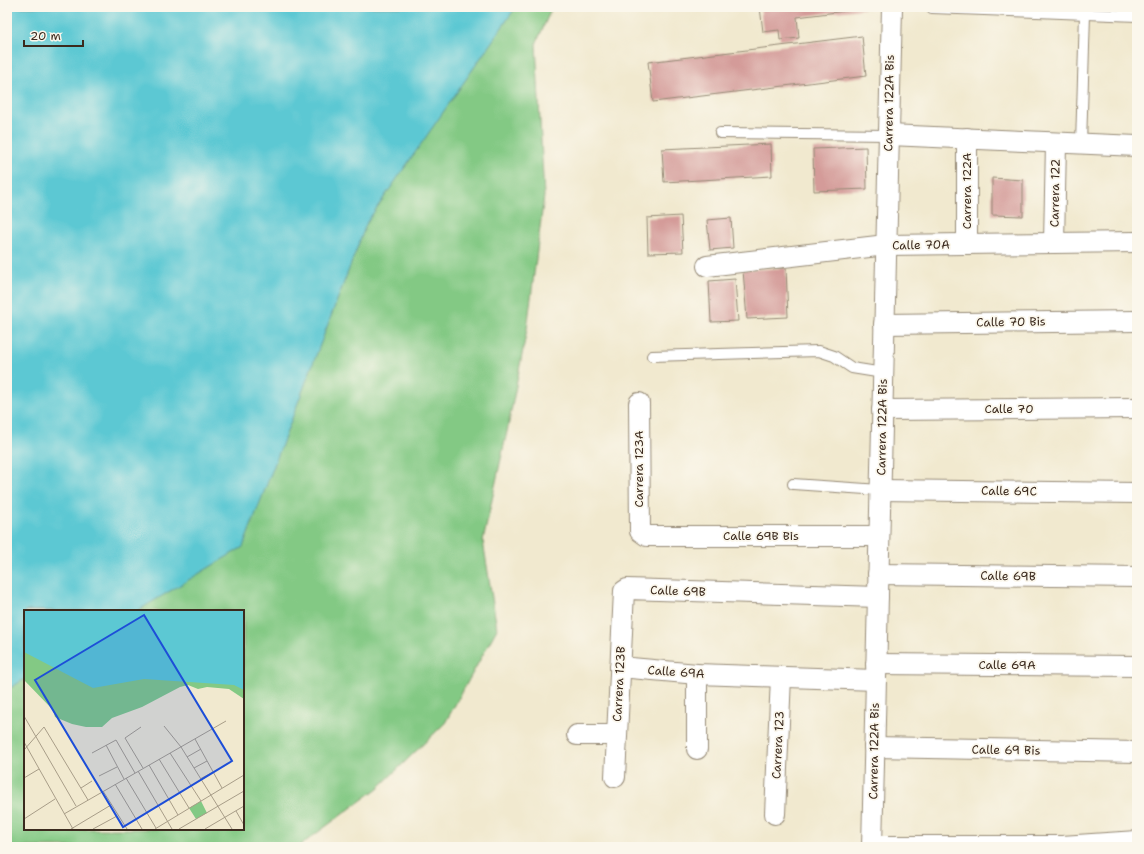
<svg xmlns="http://www.w3.org/2000/svg" width="1144" height="854" font-family="'Shantell Sans',sans-serif">
  <rect width="100%" height="100%" fill="#fbf7ec"/>
  <filter id="ink" filterUnits="userSpaceOnUse"><feTurbulence type="fractalNoise" baseFrequency=".025" numOctaves="2"/><feDisplacementMap in="SourceGraphic" scale="8" xChannelSelector="R" yChannelSelector="G"/><feConvolveMatrix kernelMatrix="1 2 1 2 8 2 1 2 1" color-interpolation-filters="sRGB"/></filter>
  <filter id="wash" filterUnits="userSpaceOnUse"><feTurbulence type="fractalNoise" baseFrequency=".012" numOctaves="4" result="noise"/><feDisplacementMap in="SourceGraphic" scale="16" xChannelSelector="R" yChannelSelector="G"/><feGaussianBlur stdDeviation="0.9" result="paint"/><feColorMatrix in="noise" values="0 0 0 0 0 0 0 0 0 0 0 0 0 0 0 0 0 1.4 0 .05"/><feComposite in="paint" operator="in"/></filter>
  <g filter="url(#wash)">
    <rect width="100%" height="100%" fill="#f1e9cf"/>
    <path fill="#83c984" stroke="#5f7a51" fill-rule="evenodd" d="M7,7h545l-16,37 8,152 -17,133 -19,98 -25,114 14,88 -52,94 -67,65 -80,59h-291zM25,611h218v218h-218z"/>
    <polygon fill="#5cc8d3" stroke="#4c7978" points="7,7 516,7 367,222 243,547 137,611 25,611 25,679 7,690"/>
    <g id="blocks">
      <g fill="#d49b99">
        <polygon points="760,7 869,7 869,8 797,17 799,38 780,40 779,30 763,32"/>
        <polygon points="862,36 866,76 653,102 648,62"/>
        <polygon points="771,144 772,176 664,182 662,149"/>
        <polygon points="866,147 867,189 814,191 813,149"/>
        <polygon points="992,178 1023,180 1023,216 992,215"/>
        <polygon points="681,216 683,252 648,253 647,218"/>
        <polygon points="731,218 733,248 710,250 707,220"/>
        <polygon points="786,268 788,317 747,319 743,270"/>
        <polygon points="735,279 738,321 711,322 709,281"/>
      </g>
    </g>
  </g>
  <g filter="url(#ink)">
    <use href="#blocks" fill-opacity="0" stroke="#968a76" stroke-width="1"/>
    <g fill="none" stroke-linecap="round" stroke-linejoin="round">
      <defs>
        <g id="service">
          <polyline points="932,8 1137,16"/>
          <polyline points="720,133 889,135"/>
          <polyline points="1081,144 1085,14"/>
          <polyline points="652,356 819,351 834,356 852,368 883,373"/>
          <polyline points="793,484 880,490"/>
        </g>
        <g id="minor">
          <polyline points="889,135 1137,146"/>
          <polyline points="967,138 967,244"/>
          <polyline points="1054,243 1056,143"/>
          <polyline points="707,266 886,245 1137,242"/>
          <polyline points="884,324 1137,321"/>
          <polyline points="639,403 640,531 647,536 879,536"/>
          <polyline points="882,410 1137,408"/>
          <polyline points="880,490 1137,493"/>
          <polyline points="878,574 1137,577"/>
          <polyline points="876,664 1137,666"/>
          <polyline points="620,667 697,674 876,680"/>
          <polyline points="577,735 617,735"/>
          <polyline points="874,747 1137,752"/>
          <polyline points="697,749 697,674"/>
          <polyline points="615,777 624,591 627,589 878,597"/>
          <polyline points="775,814 781,677"/>
          <polyline points="872,846 1062,846 1137,841"/>
          <polyline points="872,847 892,7"/>
        </g>
      </defs>
      <use href="#service" stroke="#968a76" stroke-width="12"/>
      <use href="#minor" stroke="#968a76" stroke-width="22"/>
      <use href="#service" stroke="#fff" stroke-width="10"/>
      <use href="#minor" stroke="#fff" stroke-width="20"/>
    </g>
  </g>
  <g text-anchor="middle" stroke-width="3.5" stroke-linejoin="round" paint-order="stroke">
    <g font-size="12" fill="#3b2a1e" stroke="#fbf7ec">
      <text transform="translate(889 103) rotate(-89)" y="4">Carrera 122A Bis</text>
      <text transform="translate(967 191) rotate(-90)" y="4">Carrera 122A</text>
      <text transform="translate(1055 193) rotate(-89)" y="4">Carrera 122</text>
      <text transform="translate(921 245) rotate(-1)" y="4">Calle 70A</text>
      <text transform="translate(1011 322) rotate(-1)" y="4">Calle 70 Bis</text>
      <text x="1009" y="413">Calle 70</text>
      <text transform="translate(882 427) rotate(-89)" y="4">Carrera 122A Bis</text>
      <text transform="translate(639 469) rotate(-90)" y="4">Carrera 123A</text>
      <text transform="translate(1009 491) rotate(1)" y="4">Calle 69C</text>
      <text x="761" y="540">Calle 69B Bis</text>
      <text transform="translate(1008 576) rotate(1)" y="4">Calle 69B</text>
      <text transform="translate(678 591) rotate(2)" y="4">Calle 69B</text>
      <text x="1007" y="669">Calle 69A</text>
      <text transform="translate(676 672) rotate(4)" y="4">Calle 69A</text>
      <text transform="translate(619 684) rotate(-87)" y="4">Carrera 123B</text>
      <text transform="translate(778 745) rotate(-87)" y="4">Carrera 123</text>
      <text transform="translate(1006 750) rotate(1)" y="4">Calle 69 Bis</text>
      <text transform="translate(874 751) rotate(-89)" y="4">Carrera 122A Bis</text>
    </g>
  </g>
  <g transform="translate(24 610)">
    <rect width="220" height="220" fill="#f1e9cf"/>
    <path d="M0,1h220v88l-15,-10 -22,-2 -9,2 -10,-4 -8,2 -38,20 -30,11 -10,9h-16l-14,-3 -17,-7 -2,-7 -29,-30zM177,191l6,12 -11,6 -7,-11z" fill="#83c984"/>
    <path d="M0,1h220v79l-10,-5 -90,-6 -51,9 -69,-36z" fill="#5cc8d3"/>
    <path fill="none" stroke="#a89d88" stroke-width="1" d="M0,106l52,90M140,116l17,21 51,82M117,117l-16,11 18,30M171,129l27,49M0,132l49,87M82,135l18,34M0,140l20,-23 44,73M68,143l24,-13 19,33M146,143l31,48M163,147l14,-8M135,149l30,49M125,155l29,50M170,158l13,-7M114,161l34,58M75,166l18,-9M0,168l15,-9M102,168l30,50M176,169l13,-7M91,174l27,45M57,178l11,-7M79,181l24,38M212,201l8,14M40,204l162,-93M0,209l31,-20M47,219l40,-24M69,219l24,-13M131,219l89,-54M155,219l65,-38M181,219l39,-23"/>
    <path fill="#1d4ed8" fill-opacity="0.15" stroke="#1d4ed8" stroke-width="2" d="M120,5l88,146 -109,66 -88,-147z"/>
    <rect width="220" height="220" fill="none" stroke="#3b2a1e" stroke-width="2"/>
  </g>
  <rect width="1144" height="854" fill="none" stroke="#fbf7ec" stroke-width="24"/>
  <path d="M24 40v6h59v-6" fill="none" stroke="#3b2a1e" stroke-width="2"/>
  <text x="30" y="40" font-size="12" fill="#3b2a1e" stroke="#fbf7ec" stroke-width="3" paint-order="stroke">20 m</text>
</svg>
